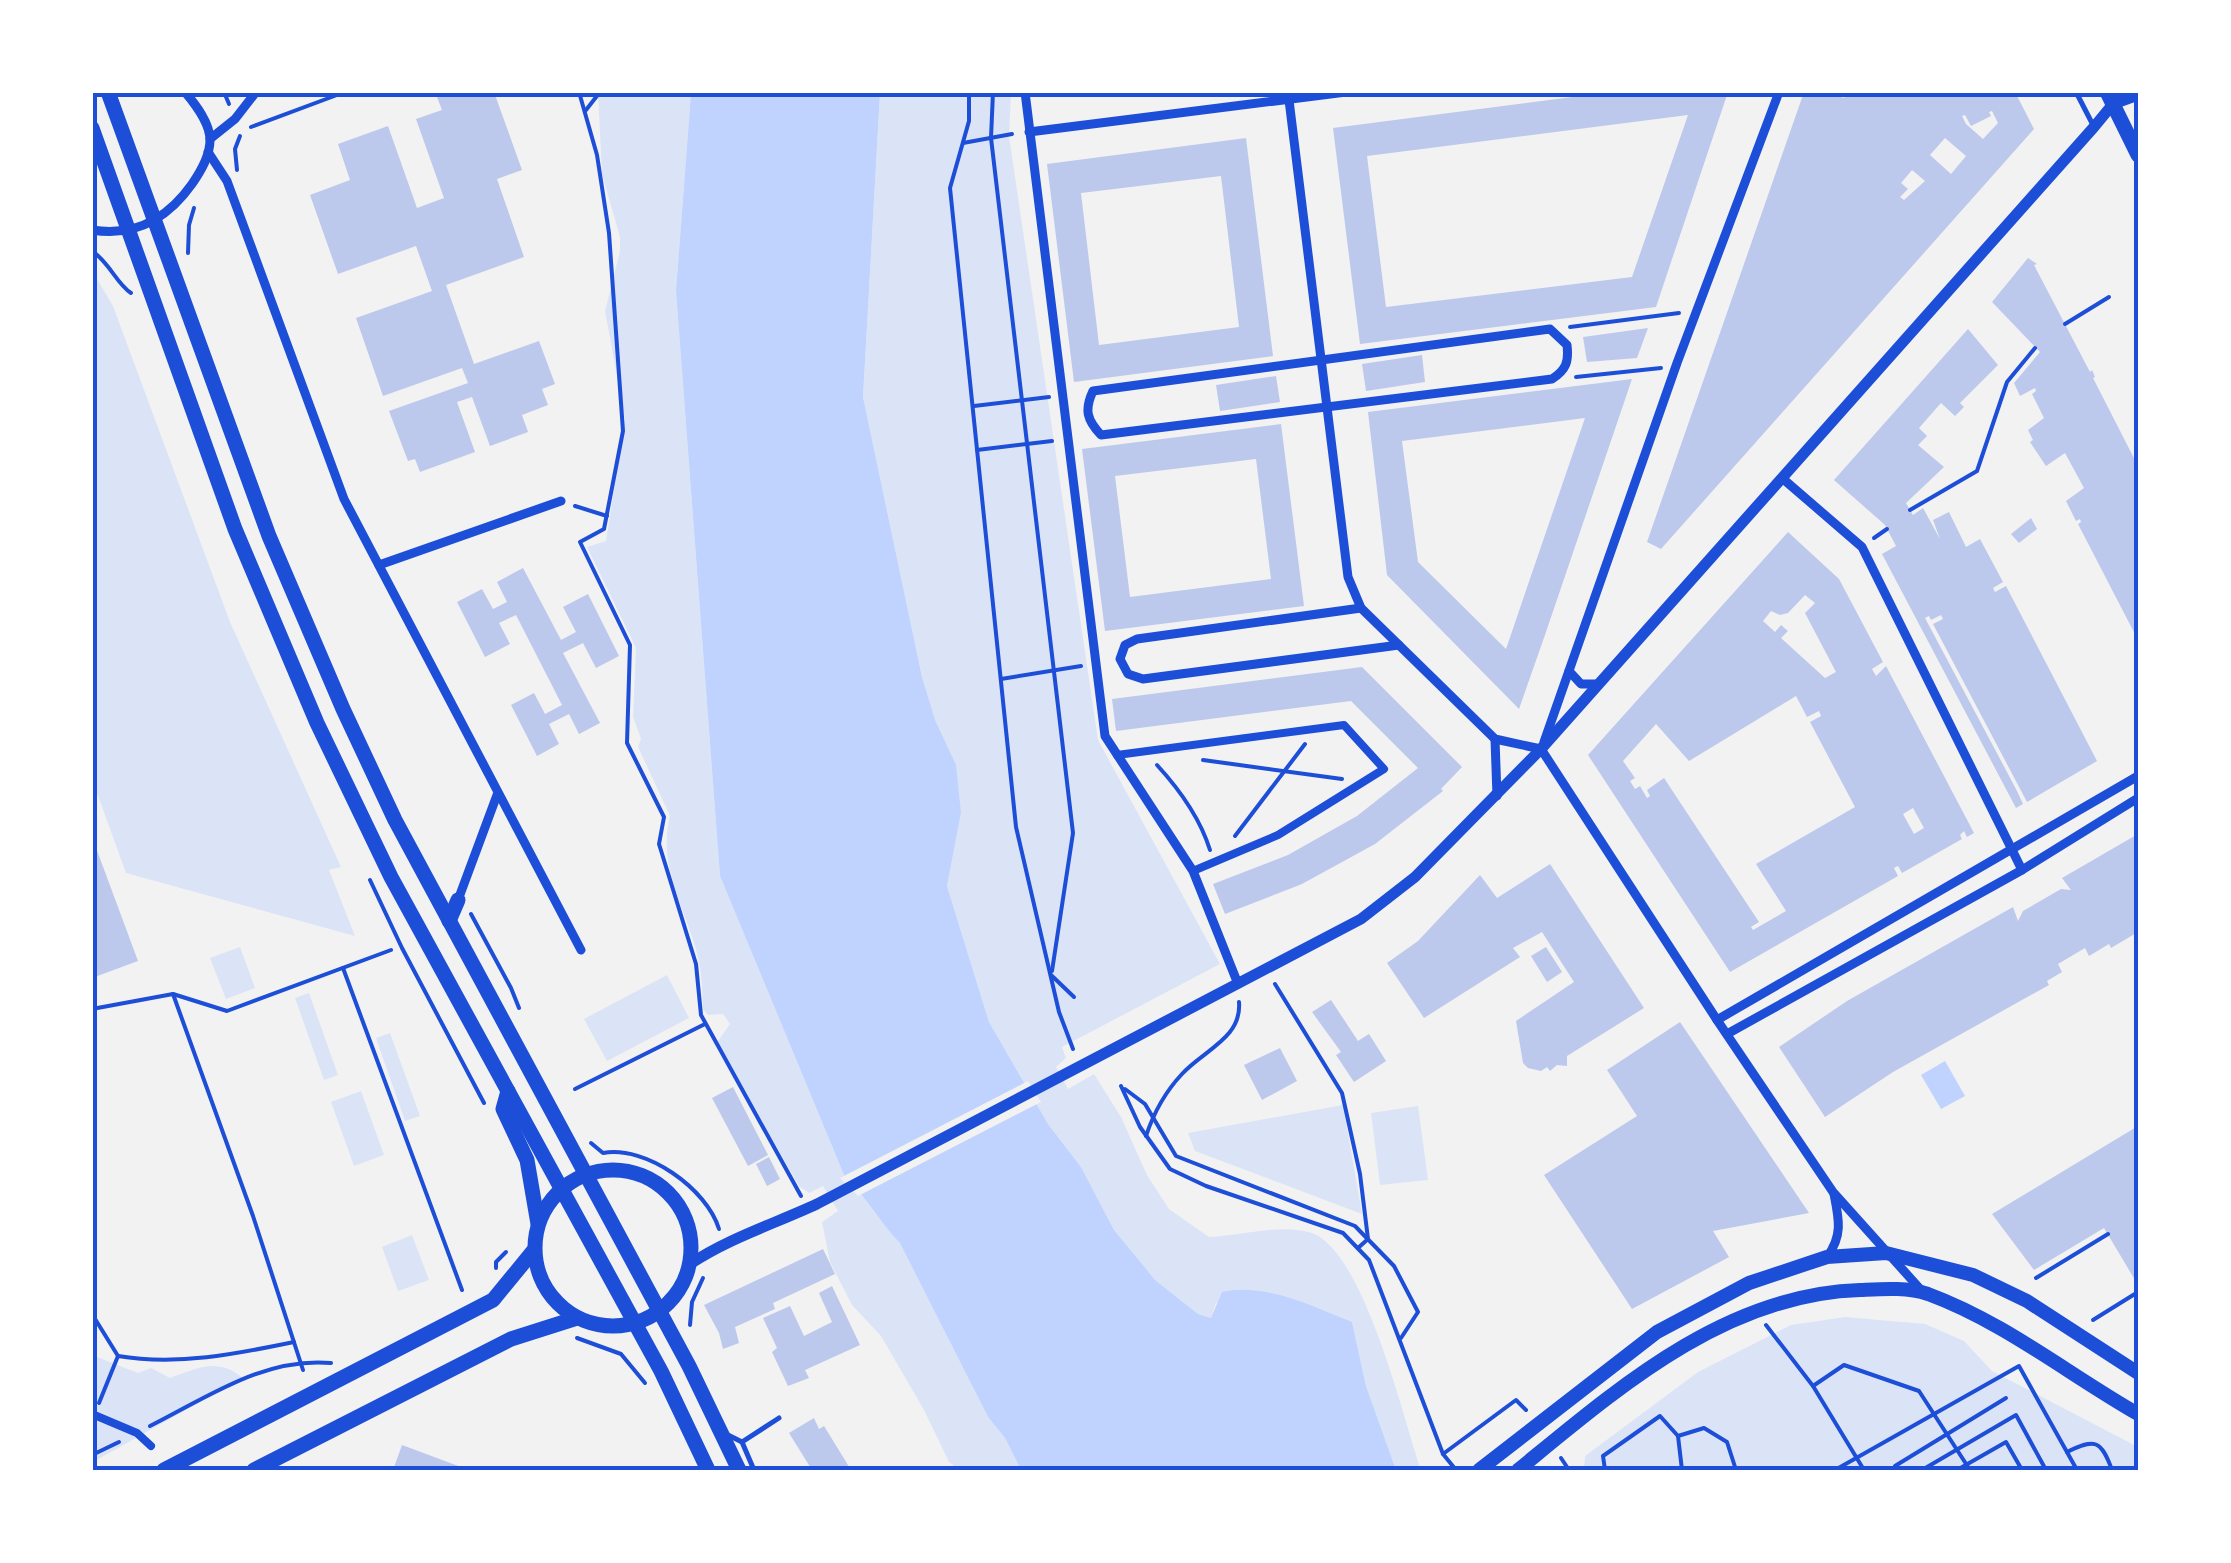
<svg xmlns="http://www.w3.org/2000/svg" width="2231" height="1563" font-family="'Source Sans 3',sans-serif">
  <rect width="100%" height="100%" fill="#f2f2f2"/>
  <g fill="#dbe4f7">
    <path d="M598,93h93l-15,198 44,585 124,299c21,22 35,46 56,67l88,175 17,21 16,32h-61l-11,-8 -25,-52 -43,-74 -29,-31 -22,-43 -8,-40 16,-11 -15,-25 -14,7 -10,-7 -80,-140 -1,-5 12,-17 -7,-10 -15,1 -5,-6c-1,-18 -1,-38 -6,-56 -12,-45 -40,-89 -27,-137l-32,-69 3,-8 -8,-22 3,-69 -49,-101 19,-6 19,-122 -20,-108 15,-60v-14l-18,-63z"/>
    <path d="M880,93h131l-2,43 89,604 122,224 -158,83 4,11 -10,9 12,22 26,-15 27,43 26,58 22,34 40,28c32,-1 68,-13 100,-5 54,14 94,186 112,238h-25l-30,-84 -14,-64 -136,-19 -5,15 -13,-4 -43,-34 -16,-18 -25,-32 -33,-63 -33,-43 -59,-102 -42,-136 14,-73 -39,-136 -59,-280z"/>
    <polygon points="93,272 113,306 230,622 341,867 329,870 355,936 126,873 93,782"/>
    <polygon points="240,947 255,988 226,999 210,958"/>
    <polygon points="667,975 689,1018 607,1061 584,1019"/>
    <polygon points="309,993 338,1075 324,1080 295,998"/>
    <polygon points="390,1033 420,1116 405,1121 376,1038"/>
    <polygon points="361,1091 384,1155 354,1166 331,1102"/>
    <polygon points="1343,1105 1362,1214 1195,1151 1188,1133"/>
    <polygon points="1418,1106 1428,1180 1380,1185 1371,1113"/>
    <polygon points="412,1235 429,1280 398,1291 382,1247"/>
    <polygon points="1845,1317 1925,1324 1964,1341 1992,1371 2138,1447 2138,1470 1584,1470 1585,1456 1698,1372 1791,1325"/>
    <path d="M92,1355l46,18 13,-5 19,10c28,-10 48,-21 73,0l-150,84z"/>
  </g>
  <g fill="#bfd3fe">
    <path d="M691,93h189l-17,304 59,280 13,43 21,45 5,48 -14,73 42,136 59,102 33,43 33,63 41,50 43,34 13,4 11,-26c43,-10 92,15 130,30l14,64 30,84h-375l-16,-32 -17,-21 -88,-174c-21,-22 -34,-46 -56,-68l-124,-299 -44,-585z"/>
    <polygon points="1945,1061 1965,1096 1941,1109 1921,1075"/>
  </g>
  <polygon fill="#f2f2f2" points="1028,1081 1041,1102 858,1196 840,1178"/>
  <g fill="#bdc9ec" fill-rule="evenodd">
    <polygon points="435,92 494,92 522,170 497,179 524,257 446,285 474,364 539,341 555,384 542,389 548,405 522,415 528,432 490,446 472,397 457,402 475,452 420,472 415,459 408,461 389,411 468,383 462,368 383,396 356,318 432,291 416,246 338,274 310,195 350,180 338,144 388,126 417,208 444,198 416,119 442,110"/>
    <path d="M1612,92h116l-72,215 -296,37 -27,-216zM1688,115l-56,162 -246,30 -19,-151z"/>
    <path d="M1804,92h35l-1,4 6,2 2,-6h169l19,37 -373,420 -14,-7zM1992,111l6,12 -15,16 -17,-15 -4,-8 3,-1 6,11 20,-10 -2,-4zM1945,138l21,18 -15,18 -21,-19zM1912,170l13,11 -21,19 -4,-3 8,-8 -7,-6z"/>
    <path d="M1246,138l27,218 -199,26 -27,-218zM1221,176l18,151 -140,18 -18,-152z"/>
    <polygon points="2028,258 2037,264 2034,265 2090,372 2092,370 2095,377 2093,378 2138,466 2138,640 2078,524 2081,522 2080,519 2076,521 2066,501 2084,488 2065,453 2046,466 2030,442 2033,440 2028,430 2044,418 2032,394 2036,391 2035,388 2020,396 2014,383 2040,352 1992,302"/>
    <polygon points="1648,328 1637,358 1587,362 1583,337"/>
    <polygon points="1968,329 1998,365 1960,403 1964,407 1955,416 1941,403 1919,428 1927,436 1918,445 1944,467 1906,503 1913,515 1923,508 1940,539 1933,520 1949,512 1966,547 1980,539 2003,582 1993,588 1995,592 2006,586 2097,761 2027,802 1933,624 1943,619 1941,615 1931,620 1929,616 1925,618 2016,789 2023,804 2016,808 1882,554 1896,546 1885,525 1834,480"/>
    <polygon points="1422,355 1425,382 1366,391 1362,364"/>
    <polygon points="1276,376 1280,402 1220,411 1216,385"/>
    <path d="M1632,379l-86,253 -27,77 -132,-134 -19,-163zM1585,418l-79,231 -88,-87 -16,-121z"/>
    <path d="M1281,424l23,182 -199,25 -23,-182zM1256,459l15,120 -141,18 -15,-121z"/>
    <polygon points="2031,518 2037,529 2019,543 2011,534"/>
    <path d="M1788,532l51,47 44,83 -11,7 4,7 10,-10 88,167 -7,4 -3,-6 -4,4 2,4 -60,34 -4,-7 -4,2 4,8 -168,96 -142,-217zM1805,595l10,8 -10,10 31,59 -11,6 -44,-40 7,-7 -7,-6 -6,7 -12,-11 8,-10 9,4 8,-2zM1796,696l11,21 12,-6 2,5 -11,6 45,85 -99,57 30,47 -33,19 -2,-3 8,-5 -95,-144 -17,12 3,6 -3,2 -7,-12 -5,3 -5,-8 5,-3 -12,-17 33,-37 33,37zM1913,808l11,20 -10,6 -11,-20z"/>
    <polygon points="523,568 561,640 576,632 563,607 588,594 619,656 596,668 583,643 563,653 600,723 579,734 569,714 549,724 559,744 537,756 511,705 534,693 545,714 562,705 516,615 499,623 510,644 485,657 457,602 482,589 493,609 507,602 497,582"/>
    <polygon points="1362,667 1462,767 1441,789 1443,791 1375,844 1302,884 1225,914 1213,884 1288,855 1357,816 1418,768 1351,701 1116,731 1112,699"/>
    <polygon points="2138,834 2138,932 2111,948 2109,944 2089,956 2085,948 2058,964 2062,972 2047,981 2049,985 1893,1072 1825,1117 1779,1047 1847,1001 2013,907 2018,921 2023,911 2061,889 2071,890 2062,878"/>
    <polygon points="92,837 138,961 92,978"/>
    <polygon points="1550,864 1644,1008 1567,1056 1567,1066 1557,1065 1550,1071 1547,1067 1541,1071 1528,1068 1523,1063 1516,1021 1574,982 1542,932 1513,948 1520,957 1424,1018 1387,963 1418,941 1480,875 1497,898"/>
    <polygon points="1546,947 1562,972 1547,982 1531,956"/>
    <polygon points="1331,1000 1358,1041 1369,1034 1386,1061 1354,1082 1336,1055 1341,1052 1312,1012"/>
    <polygon points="1680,1022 1809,1213 1713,1231 1729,1257 1632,1309 1544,1175 1637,1116 1607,1070"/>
    <polygon points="1280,1048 1297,1081 1262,1100 1244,1065"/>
    <polygon points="733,1087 768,1155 748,1166 712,1098"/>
    <polygon points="2138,1126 2138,1285 2104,1228 2034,1270 1992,1214"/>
    <polygon points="769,1157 780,1179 767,1186 756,1164"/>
    <polygon points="823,1249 835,1274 773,1303 775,1309 735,1327 739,1343 723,1349 719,1333 704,1305"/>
    <polygon points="832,1286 860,1345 805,1370 809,1378 788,1386 772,1352 777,1348 763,1318 790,1306 804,1336 832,1322 819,1293"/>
    <polygon points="814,1418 819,1429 824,1426 851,1470 812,1470 789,1433"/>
    <polygon points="402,1445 469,1470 393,1470"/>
  </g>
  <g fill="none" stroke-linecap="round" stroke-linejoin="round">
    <g stroke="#1d4ed8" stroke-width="4">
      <polyline points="224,92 229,104"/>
      <polyline points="579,92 597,155 609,233 623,431 604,529 580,542 630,645 627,743 664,817 659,844 696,964 701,1015 801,1196"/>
      <polyline points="969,92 969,121 950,188 1016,827 1059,1012 1073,1049"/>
      <polyline points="993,92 991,138 1073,833 1052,971"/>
      <polyline points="586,110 600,92"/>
      <polyline points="251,127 345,92"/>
      <polyline points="963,143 1012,134"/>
      <polyline points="237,170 235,149 240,136"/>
      <path d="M92,251c18,12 24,32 39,42"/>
      <polyline points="188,253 189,225 194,208"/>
      <polyline points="2065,324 2109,297"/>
      <polyline points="1570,327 1679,313"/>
      <polyline points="1576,377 1661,368"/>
      <polyline points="974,406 1049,397"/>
      <polyline points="977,450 1052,441"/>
      <polyline points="575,506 607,516"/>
      <polyline points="1910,510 1977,471 2007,382 2035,348"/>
      <polyline points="1874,538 1887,529"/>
      <polyline points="1001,679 1081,666"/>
      <polyline points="1203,760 1342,779"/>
      <path d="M1157,765c22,24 43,53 53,85"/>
      <polyline points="1235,836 1305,744"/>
      <polyline points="370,880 402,948 484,1103"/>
      <polyline points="471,914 511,988 519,1008"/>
      <polyline points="343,968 462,1290"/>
      <polyline points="1051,975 1074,997"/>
      <polyline points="1275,984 1342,1093 1360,1174 1368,1239 1358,1248"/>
      <polyline points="173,994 253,1216 303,1370"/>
      <polyline points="92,1009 173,994 227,1011 391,950"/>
      <polyline points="1121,1086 1140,1127 1170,1169 1206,1186 1343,1233 1369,1260 1443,1454 1456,1470"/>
      <polyline points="575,1089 705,1024"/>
      <polyline points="1125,1089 1145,1104 1176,1156 1355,1226 1394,1266 1418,1312 1401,1338"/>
      <path d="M1146,1136c8,-24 19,-44 36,-62 22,-24 60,-36 57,-72"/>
      <path d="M591,1143l12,10c43,-8 104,36 116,76"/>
      <polyline points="496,1268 496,1262 506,1252"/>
      <polyline points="2036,1278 2108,1234"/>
      <polyline points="92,1314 118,1356 99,1403"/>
      <polyline points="2093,1320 2138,1292"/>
      <polyline points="690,1325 692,1302 703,1278"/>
      <polyline points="1766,1325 1813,1386 1864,1470"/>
      <polyline points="577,1338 621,1354 645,1383"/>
      <path d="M118,1356c59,10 118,-2 176,-14"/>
      <polyline points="1813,1386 1844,1365 1919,1391 1970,1470"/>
      <path d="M150,1426c58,-29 114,-69 181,-63"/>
      <polyline points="1678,1436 1704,1428 1727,1442 1736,1470"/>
      <path d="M2067,1452c28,-14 34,-12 45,18"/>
      <polyline points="1443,1454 1516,1400 1526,1410"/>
      <polyline points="92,1455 119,1442"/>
      <polyline points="1561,1458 1569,1470"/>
      <polyline points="1895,1466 2006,1398"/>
      <polyline points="1605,1470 1603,1456 1660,1416 1678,1436 1682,1470"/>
      <polyline points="1835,1470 2019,1366 2077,1470"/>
      <polyline points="1922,1470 2016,1415 2046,1470"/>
      <polyline points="1957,1470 2006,1442 2022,1470"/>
    </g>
    <g stroke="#1d4ed8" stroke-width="5">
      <polyline points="2076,92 2093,125"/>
      <polyline points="728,1435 742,1442 754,1470"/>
      <polyline points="742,1442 779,1418"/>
    </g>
    <g stroke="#1d4ed8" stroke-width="8">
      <polyline points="1117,755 1344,725 1384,769 1278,835 1193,871"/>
      <polyline points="92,1414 137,1433 151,1446"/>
    </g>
    <g stroke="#1d4ed8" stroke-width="9">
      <polyline points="1025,92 1105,736 1193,871 1238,984"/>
      <polyline points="1288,92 1348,577 1361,608 1495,739 1541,749"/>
      <polyline points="1029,132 1346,92"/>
      <polyline points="210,139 235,119 256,92"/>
      <polyline points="208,152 227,181 344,499 581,950"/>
      <path d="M92,230c43,7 76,-12 100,-46 9,-13 18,-28 18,-44 0,-17 -14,-35 -25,-48"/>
      <path d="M1550,329l17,16c2,17 -1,25 -15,34l-451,56c-14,-15 -17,-25 -8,-44z"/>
      <polyline points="1782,478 1862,547 2022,870"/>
      <polyline points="379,565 561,501"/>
      <polyline points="1361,608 1137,639 1125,645 1120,659 1128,674 1143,679 1399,645"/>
      <polyline points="1569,671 1581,684 1599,684"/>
      <polyline points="1495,739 1497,796"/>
      <polyline points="1544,742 1677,363 1779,92"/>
      <polyline points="1541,749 1717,1020 1833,1192 1921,1290"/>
      <polyline points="458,900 497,795"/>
      <polyline points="1717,1020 2138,776"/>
      <polyline points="1727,1034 2022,870 2138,798"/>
      <path d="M1827,1257c16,-21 12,-38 7,-63"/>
    </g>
    <g stroke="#1d4ed8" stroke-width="11">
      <polyline points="2113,104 2138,95"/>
      <path d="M690,1264c39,-26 84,-40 127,-60l544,-285 54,-42 126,-128 553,-622 19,-23 5,-12"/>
    </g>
    <g stroke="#1d4ed8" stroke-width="14">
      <polyline points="1479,1470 1657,1332 1749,1283 1827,1257 1886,1253 1973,1275 2027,1301 2138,1373"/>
      <path d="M1518,1470c99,-81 207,-176 342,-180 22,-1 47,-3 68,4 76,28 140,80 210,120"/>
    </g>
    <polyline stroke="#1d4ed8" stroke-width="15" points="2107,92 2138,155"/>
    <g stroke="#1d4ed8" stroke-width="15">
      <polyline points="108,92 269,536 343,709 395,820 689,1366 739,1470"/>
      <polyline points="92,128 235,529 317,723 391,877 661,1371 708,1470"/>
      <polyline points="449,921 458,900"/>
      <polyline points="508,1091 503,1109 527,1160 538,1224"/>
      <circle cx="613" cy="1248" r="78"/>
      <polyline points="164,1470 493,1300 534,1250"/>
      <polyline points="254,1470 511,1339 577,1318"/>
    </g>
  </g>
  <rect width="2231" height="1563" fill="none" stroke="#ffffff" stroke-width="190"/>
  <rect x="95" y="95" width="2041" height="1373" fill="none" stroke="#1d4ed8" stroke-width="4"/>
</svg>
